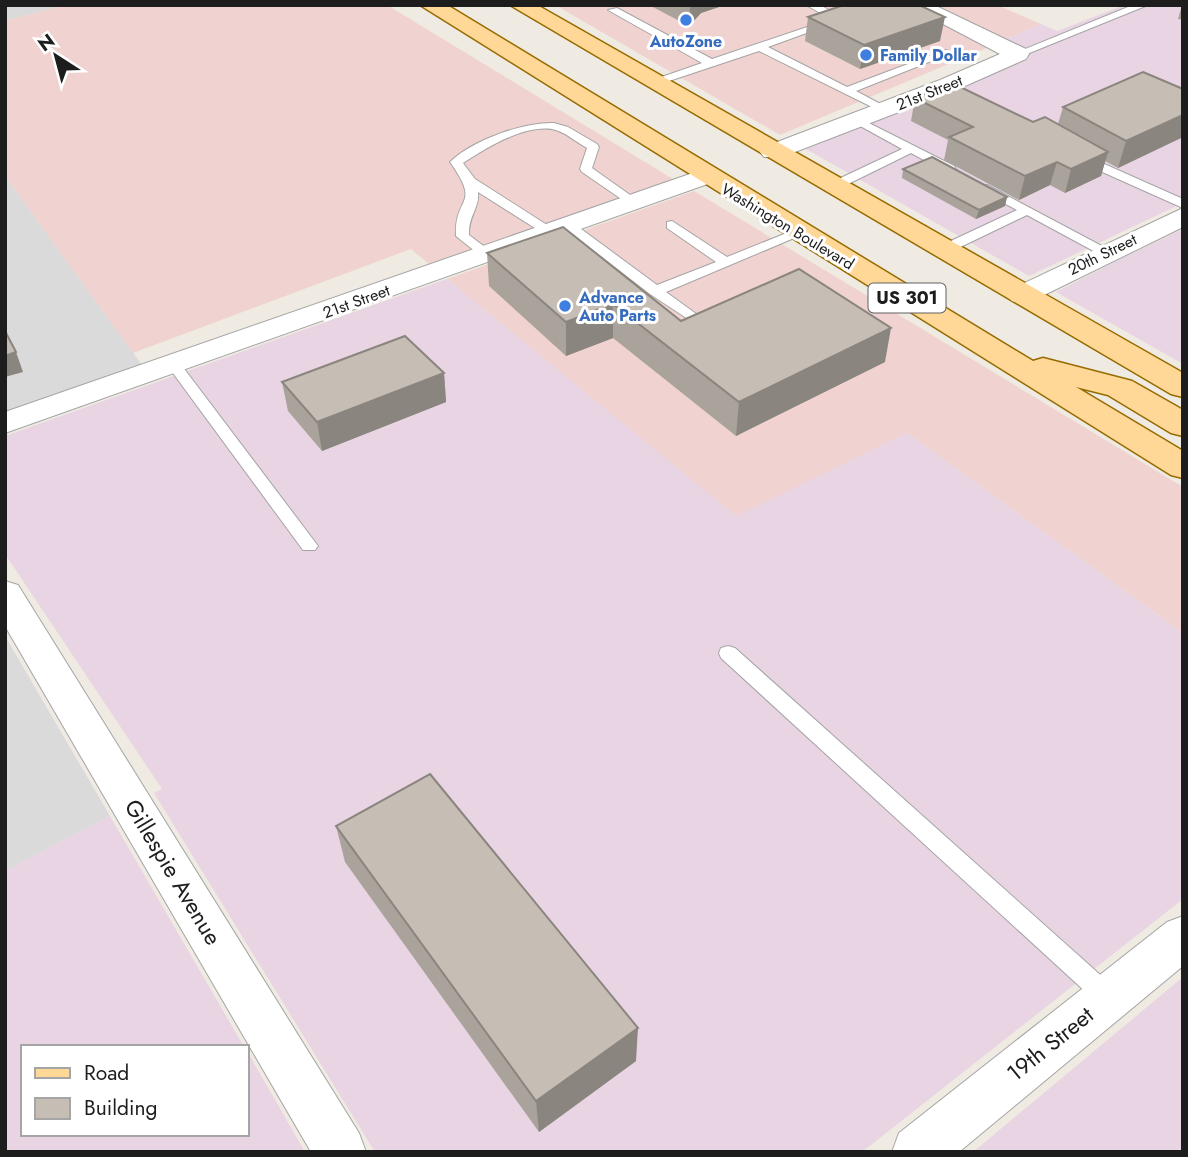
<svg xmlns="http://www.w3.org/2000/svg" width="1188" height="1157" font-family="Jost,sans-serif">
  <rect width="100%" height="100%" fill="#efebe2"/>
  <g fill="#dbdada">
    <polygon points="5,5 65,5 5,21"/>
    <polygon points="5,176 142,365 5,411"/>
    <polygon points="5,636 110,816 5,871"/>
  </g>
  <g fill="#f0d3d0">
    <polygon points="65,5 387,5 673,179 429,264 411,249 133,353 5,176 5,21"/>
    <polygon points="555,5 904,5 989,47 780,135"/>
    <polygon points="931,5 997,5 1041,24 1004,40"/>
    <polygon points="694,191 1183,487 1183,633 907,433 736,517 447,279"/>
  </g>
  <g fill="#e8d4e3">
    <polygon points="1125,5 1183,5 1183,203 1029,276 806,149 1028,59 1026,51 1004,40 1041,24 1057,31"/>
    <polygon points="1183,229 1183,364 1056,292 1120,259"/>
    <polygon points="447,279 736,516 907,433 1183,633 1183,899 862,1152 375,1152 154,793 162,789 5,554 5,436"/>
    <polygon points="110,816 244,1047 23,1047 23,1134 247,1134 247,1051 305,1152 5,1152 5,871"/>
    <polygon points="1183,977 1183,1152 973,1152"/>
  </g>
  <g fill="none" stroke-linecap="round" stroke-linejoin="round">
    <defs>
      <g id="lane">
        <polygon points="806,5 820,5 845,19 768,47 847,87 945,50 954,52 856,91 888,108 890,110 884,113 759,51 654,86 648,83 650,81 702,63 608,10 617,8 712,59 831,19"/>
        <polygon points="1133,5 1148,5 1022,56 1013,54"/>
        <polygon points="857,117 954,166 956,169 946,172 911,153 836,190 828,190 828,184 902,149 853,122 853,118"/>
        <path d="M554,123l14,4 29,17 2,3 -7,21 48,34 -10,3 -48,-33 -2,-3 7,-21c-11,-6 -23,-17 -35,-19 -29,-4 -66,19 -89,34l12,16 83,53 -2,3h-10l-68,-43c2,16 -10,24 -9,43l25,19 -7,4 -5,-1 -26,-21c-2,-41 26,-29 -6,-74 22,-22 74,-40 104,-39z"/>
        <polygon points="1084,155 1183,199 1183,208 1080,162 1078,159"/>
        <polygon points="987,185 1113,252 1106,256 1101,255 1027,215 948,253 938,253 938,247 1017,210 983,192 983,186"/>
        <polygon points="672,221 727,257 794,230 804,230 806,233 666,292 699,316 699,322 694,323 650,294 562,226 563,223 573,223 657,285 716,262 667,228 667,222"/>
        <polygon points="174,361 179,362 315,542 318,546 315,550 303,550 167,365"/>
        <polygon points="728,646 735,648 1116,989 1119,997 1116,1005 1108,1008 1100,1005 721,658 719,653 721,648"/>
      </g>
      <g id="street">
        <polygon points="907,5 934,5 1026,49 1029,54 1026,59 956,90 782,157 764,157 760,152 764,147 940,80 1000,54"/>
        <polygon points="707,168 716,171 720,176 716,181 5,433 5,412"/>
        <polygon points="1183,208 1183,227 1032,301 1022,304 1012,301 1007,295 1012,289"/>
        <polygon points="5,581 18,585 359,1133 366,1152 311,1152 5,626"/>
        <polygon points="1183,916 1183,966 959,1152 892,1152 899,1133 1167,922"/>
      </g>
      <g id="primary">
        <polygon points="420,5 447,5 1033,361 1043,358 1132,381 1183,410 1183,436 1171,433 1108,395 1076,387 1183,451 1183,478 1171,475"/>
        <polygon points="510,5 537,5 1183,373 1183,397 1171,394"/>
      </g>
    </defs>
    <use href="#lane" stroke="#a4a4a4" stroke-width="2"/>
    <use href="#street" stroke="#a4a4a4" stroke-width="2"/>
    <use href="#primary" stroke="#966b00" stroke-width="3"/>
    <use href="#lane" fill="#fff" fill-rule="evenodd"/>
    <use href="#street" fill="#fff" fill-rule="evenodd"/>
    <use href="#primary" fill="#ffd797" fill-rule="evenodd"/>
  </g>
  <g fill="#aaa39c">
    <polygon points="649,5 725,5 701,13 689,26"/>
    <polygon points="1182,5 1183,5 1183,20 1178,19"/>
    <polygon points="808,17 940,41 860,69 805,41"/>
    <polygon points="1183,89 1183,137 1118,168 1105,161 1101,176 1065,193 1050,185 1019,200 944,160 948,140 911,121 915,98 1033,122 1058,124 1063,107"/>
    <polygon points="903,169 1007,197 1005,206 976,219 902,178"/>
    <polygon points="487,253 681,321 885,362 736,436 613,338 566,356 489,286"/>
    <polygon points="444,373 446,402 322,451 288,411 282,382"/>
    <polygon points="336,826 636,1061 539,1132 345,862"/>
  </g>
  <g fill="#8b857f">
    <polygon points="690,5 725,5 701,13 689,26"/>
    <polygon points="945,17 940,41 860,69 864,45"/>
    <polygon points="1183,115 1183,137 1118,168 1126,141"/>
    <polygon points="1108,152 1101,176 1065,193 1071,169"/>
    <polygon points="1057,162 1050,185 1019,200 1025,176"/>
    <polygon points="1007,197 1005,206 976,219 979,210"/>
    <polygon points="613,304 613,338 566,356 566,322"/>
    <polygon points="891,328 885,362 736,436 739,402"/>
    <polygon points="16,352 23,372 5,377 5,356"/>
    <polygon points="444,373 446,402 322,451 317,422"/>
    <polygon points="638,1028 636,1061 539,1132 536,1101"/>
  </g>
  <g fill="#c6beb5" stroke="#8b857f" stroke-width="2">
    <polygon points="844,5 919,5 945,17 864,45 808,17"/>
    <polygon points="1143,72 1183,89 1183,115 1126,141 1063,107"/>
    <polygon points="952,83 1033,122 1045,117 1108,152 1071,169 1057,162 1025,176 949,137 973,127 915,98"/>
    <polygon points="932,157 1007,197 979,210 903,169"/>
    <polygon points="563,227 681,321 799,269 891,328 739,402 613,304 566,322 487,253"/>
    <polygon points="5,331 16,352 5,356"/>
    <polygon points="405,336 444,373 317,422 282,382"/>
    <polygon points="430,774 638,1028 536,1101 336,826"/>
  </g>
  <g fill="#3f7fe0" stroke="#fff" stroke-width="2.5">
    <circle cx="686" cy="20" r="7"/>
    <circle cx="866" cy="55" r="7"/>
    <circle cx="565" cy="306" r="7"/>
  </g>
  <g text-anchor="middle" stroke-width="6" stroke-linejoin="round" paint-order="stroke">
    <g font-size="16" font-weight="bold" fill="#366cbe" stroke="#fff" text-anchor="start">
      <text x="686" y="47" text-anchor="middle">AutoZone</text>
      <text x="880" y="61">Family Dollar</text>
      <text x="579" y="303">Advance<tspan x="579" dy="18">Auto Parts</tspan></text>
    </g>
    <g font-size="16" fill="#1d1d1d" stroke="#fff">
      <text transform="translate(929 92) rotate(-22)" y="6">21st Street</text>
      <text transform="translate(788 226) rotate(31)" y="6">Washington Boulevard</text>
      <text transform="translate(1102 254) rotate(-26)" y="6">20th Street</text>
      <text transform="translate(356 301) rotate(-20)" y="6">21st Street</text>
    </g>
    <rect fill="#fff" stroke="#616161" stroke-width="2" x="868.5" y="283.5" width="77" height="29" rx="5"/>
    <g font-size="18" font-weight="bold" fill="#1d1d1d">
      <text x="907" y="304">US 301</text>
    </g>
    <g font-size="23" fill="#1d1d1d" stroke="#fff">
      <text transform="translate(173 872) rotate(59)" y="8">Gillespie Avenue</text>
      <text transform="translate(1050 1044) rotate(-39)" y="8">19th Street</text>
    </g>
  </g>
  <rect width="1188" height="1157" fill="none" stroke="#1d1d1d" stroke-width="14"/>
  <rect x="21" y="1045" width="228" height="91" fill="#ffffff" stroke="#a5a5a5" stroke-width="2"/>
  <rect x="35" y="1068" width="35" height="10" fill="#ffd797" stroke="#a5a5a5" stroke-width="2"/>
  <text x="84" y="1080" font-size="21" fill="#1d1d1d">Road</text>
  <rect x="35" y="1098" width="35" height="21" fill="#c6beb5" stroke="#a5a5a5" stroke-width="2"/>
  <text x="84" y="1115" font-size="21" fill="#1d1d1d">Building</text>
  <g transform="translate(56 56) rotate(324)" stroke="#ffffff" stroke-width="5" paint-order="stroke">
  <path d="M0-5L12 26L0 18L-12 26Z" fill="#1d1d1d"/>
  <text y="-10" font-size="19" font-weight="bold" text-anchor="middle" fill="#1d1d1d">N</text>
  </g>
</svg>
